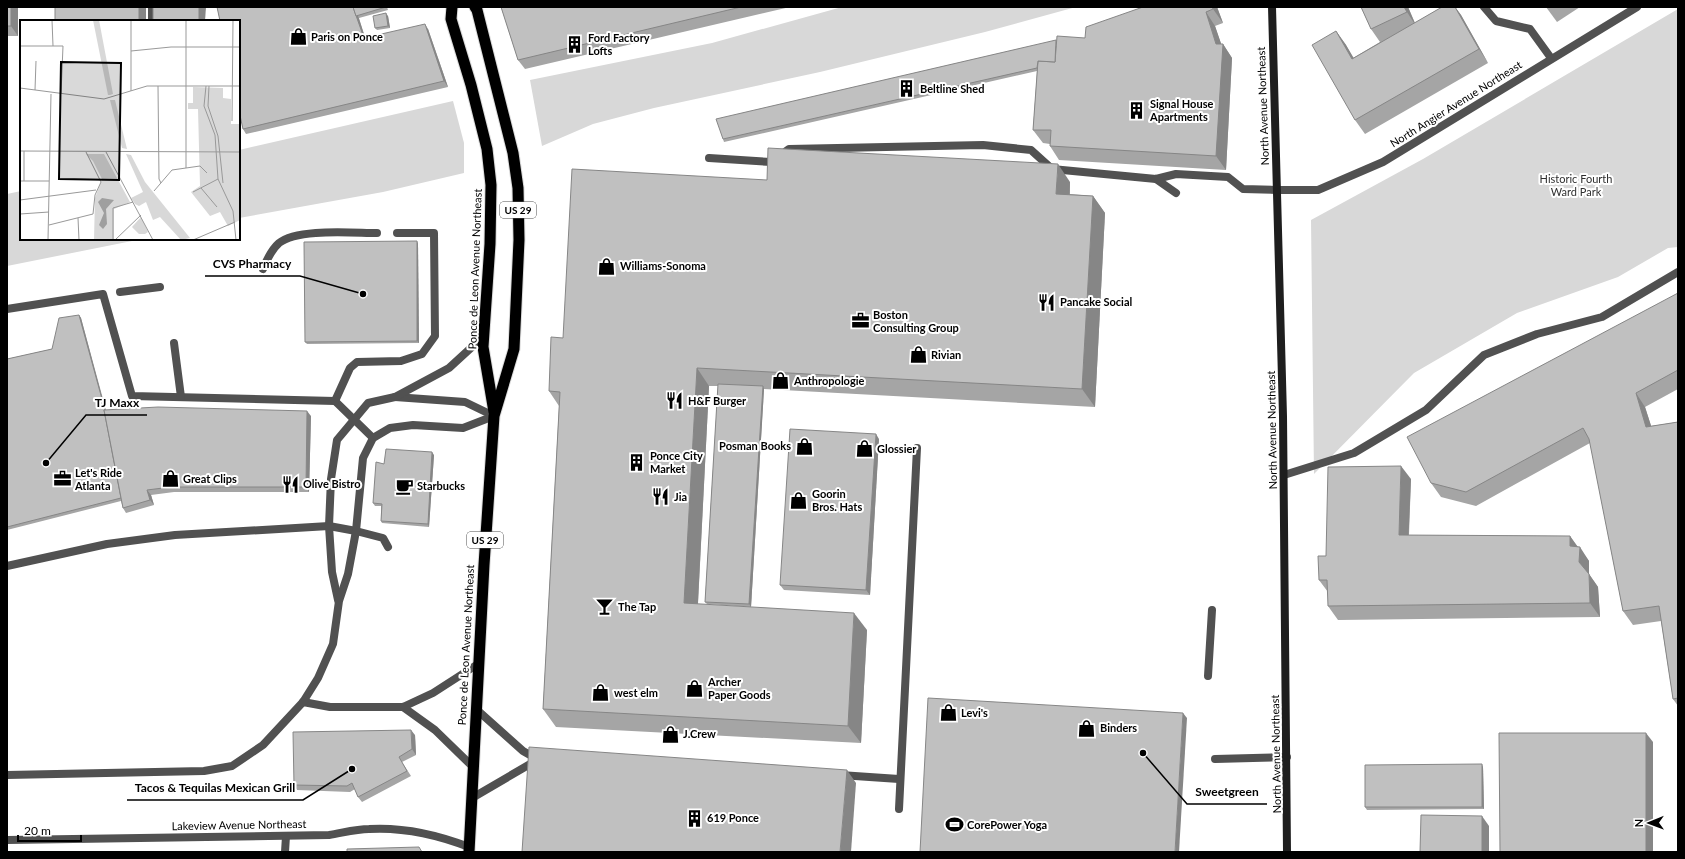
<svg xmlns="http://www.w3.org/2000/svg" width="1685" height="859" font-family="Lato,sans-serif">
  <rect width="100%" height="100%" fill="#fff"/>
  <g fill="#d8d8d8">
    <polygon points="842,7 1076,7 985,32 820,72 654,108 593,124 542,146 530,80 712,43"/>
    <polygon points="1678,9 1678,247 1668,248 1618,277 1517,313 1414,373 1314,474 1311,220 1423,159"/>
    <polygon points="453,101 464,143 464,173 383,192 239,218 239,150"/>
    <polygon points="21,191 21,239 142,239 7,266 7,194"/>
  </g>
  <g fill="none" stroke-linecap="round" stroke-linejoin="round">
    <defs>
      <g id="trunk">
        <polyline points="452,7 451,19 471,85 487,149 491,185 490,244 483,347 494,412"/>
        <polyline points="469,852 484,565 494,416 514,349 519,240 518,188 513,153 477,10 475,7"/>
      </g>
    </defs>
    <use href="#trunk" stroke="#dbdbdb" stroke-width="13"/>
    <g stroke="#515151" stroke-width="8">
      <polyline points="1484,7 1496,21 1530,29 1551,58"/>
      <polyline points="152,21 152,7"/>
      <polyline points="709,158 771,162 789,149 983,145 1031,150 1052,169 1156,179 1176,174 1228,177 1243,189 1277,190"/>
      <polyline points="1156,179 1176,193"/>
      <path d="M263,269c4,-10 8,-19 16,-26 18,-15 74,-10 98,-10"/>
      <polyline points="120,292 160,287"/>
      <polyline points="7,309 103,294 132,396 335,401 373,438"/>
      <polyline points="174,343 181,397"/>
      <polyline points="395,397 465,402 494,416"/>
      <polyline points="335,401 350,368 357,362 401,361 422,354 435,336 434,233 397,233"/>
      <polyline points="7,566 107,544 175,535 329,526 356,531 383,538 388,547"/>
      <polyline points="338,600 332,572 329,526 331,479 337,440 368,403 395,397 449,368 473,346 484,330"/>
      <polyline points="1208,676 1212,610"/>
      <polyline points="303,702 330,707 403,707 433,693 478,664"/>
      <polyline points="403,707 435,730 473,767"/>
      <polyline points="476,709 523,751 537,759"/>
      <polyline points="1215,759 1287,757"/>
      <polyline points="7,775 204,771 232,766 263,745 303,702 318,678 333,644 339,601 348,574 356,531 363,458 373,438 390,428 413,425 463,428 494,416"/>
      <polyline points="840,775 899,779"/>
      <polyline points="472,798 537,760"/>
      <polyline points="899,809 917,448"/>
      <polyline points="285,852 286,836"/>
    </g>
    <g stroke="#515151" stroke-width="8">
      <polyline points="1277,190 1318,190 1383,162 1637,7"/>
      <polyline points="1284,475 1354,453 1426,410 1484,355 1537,334 1602,317 1678,272"/>
      <path d="M7,840l322,-5c13,-2 27,-6 40,-6 34,-2 69,6 100,18"/>
    </g>
    <polyline stroke="#1e1e1e" stroke-width="8" points="1272,7 1283,416 1287,852"/>
    <use href="#trunk" stroke="#000" stroke-width="11"/>
  </g>
  <g fill="#a5a5a5">
    <rect x="7" y="7" width="11" height="29"/>
    <polygon points="217,7 387,7 388,10 359,18 365,38 428,29 448,87 246,134 243,129"/>
    <polygon points="501,7 790,7 525,69 518,60"/>
    <polygon points="1143,7 1217,7 1223,23 1215,26 1221,44 1223,44 1232,58 1226,170 1059,160 1050,146 1050,144 1043,143 1033,130 1037,71 724,142 723,139 1085,38"/>
    <polygon points="1361,7 1408,7 1415,23 1442,7 1455,7 1461,15 1488,63 1365,134 1355,120 1336,31 1346,45 1353,58 1380,42 1371,29"/>
    <polygon points="1546,7 1580,7 1557,22"/>
    <polygon points="388,16 390,28 377,30 375,28"/>
    <polygon points="767,180 1070,182 1070,194 1093,196 1105,213 1095,407 764,389 751,607 707,604 705,602 718,386 709,386 698,604 867,630 861,743 556,727 543,709 559,406 549,391 563,338"/>
    <polygon points="417,241 418,244 419,343 307,344 305,342"/>
    <polygon points="1678,293 1678,389 1645,407 1651,426 1678,422 1678,706 1673,699 1661,621 1633,625 1623,611 1590,443 1476,506 1441,497 1431,483"/>
    <polygon points="79,315 81,318 106,410 311,416 309,492 174,492 151,495 154,505 126,513 123,508 121,501 7,530 7,359 52,349"/>
    <polygon points="879,439 870,595 784,590 780,585"/>
    <polygon points="434,455 429,527 382,523 381,521 381,506 375,506 373,503 384,464"/>
    <polygon points="1411,479 1409,535 1570,536 1578,547 1589,561 1589,574 1598,587 1600,617 1338,620 1328,606 1328,592 1319,580 1326,556"/>
    <polygon points="415,735 416,755 402,762 411,776 362,802 358,797 355,789 350,792 297,790 294,785"/>
    <polygon points="1483,767 1484,809 1367,810 1365,807"/>
  </g>
  <g fill="#868686">
    <polygon points="11,7 18,7 18,36 11,26"/>
    <rect x="139" y="7" width="7" height="14"/>
    <polygon points="199,7 206,7 205,21 199,21"/>
    <polygon points="353,7 355,7 367,43 364,38"/>
    <polygon points="1212,7 1217,7 1223,23 1213,9"/>
    <polygon points="1404,7 1408,7 1416,26 1407,12"/>
    <polygon points="1455,7 1461,15 1488,63 1479,49"/>
    <polygon points="1206,12 1215,26 1223,49 1223,44 1232,58 1226,170 1216,156 1216,44"/>
    <polygon points="386,13 388,16 390,28 388,26"/>
    <polygon points="425,24 428,29 448,87 444,81"/>
    <polygon points="1336,31 1346,45 1362,72 1352,59"/>
    <polygon points="1058,164 1070,182 1069,211 1056,194"/>
    <polygon points="1093,196 1105,213 1095,407 1082,389"/>
    <polygon points="417,241 418,244 419,343 417,341"/>
    <polygon points="79,315 81,318 107,416 124,501"/>
    <polygon points="697,368 709,386 697,621 684,603"/>
    <polygon points="763,386 764,389 751,607 749,604"/>
    <polygon points="1636,393 1645,407 1656,441 1646,427"/>
    <polygon points="307,411 311,416 309,492 306,487"/>
    <polygon points="876,434 879,439 870,595 866,590"/>
    <polygon points="432,452 434,455 429,527 428,524"/>
    <polygon points="1401,466 1411,479 1408,548 1399,535"/>
    <polygon points="147,490 151,495 154,505 150,500"/>
    <polygon points="1570,536 1579,549 1580,547 1589,561 1589,576 1579,562 1570,546"/>
    <polygon points="1589,574 1598,587 1600,617 1590,603"/>
    <polygon points="854,613 867,630 861,743 848,726"/>
    <polygon points="1183,713 1187,718 1179,852 1175,852"/>
    <polygon points="411,730 415,735 416,755 412,749"/>
    <polygon points="1646,733 1653,742 1653,852 1646,852"/>
    <polygon points="1482,764 1483,767 1484,809 1482,807"/>
    <polygon points="847,770 856,783 851,852 840,852"/>
    <polygon points="1482,816 1489,826 1489,852 1482,852"/>
  </g>
  <g fill="#c0c0c0" stroke="#868686">
    <rect x="7" y="7" width="4" height="19"/>
    <rect x="55" y="7" width="84" height="14"/>
    <rect x="153" y="7" width="46" height="14"/>
    <polygon points="217,7 353,7 364,38 425,24 444,81 243,129 239,111 239,21 220,21"/>
    <polygon points="353,7 386,7 356,16"/>
    <polygon points="501,7 741,7 518,60"/>
    <polygon points="1143,7 1212,7 1213,9 1206,12 1216,44 1223,44 1216,156 1050,146 1051,130 1033,130 1038,61 1055,62 1057,36 1085,38 1086,27"/>
    <polygon points="1361,7 1404,7 1407,12 1371,29"/>
    <polygon points="1442,7 1455,7 1479,49 1355,120 1312,45 1336,31 1352,59"/>
    <polygon points="386,13 388,26 375,28 373,16"/>
    <polygon points="1056,40 1055,62 1038,61 1037,68 723,139 716,119"/>
    <polygon points="768,148 1058,164 1056,194 1093,196 1082,389 697,368 684,603 854,613 848,726 543,709 560,392 549,391 551,337 563,338 572,169 767,180"/>
    <polygon points="417,241 417,341 305,342 304,242"/>
    <polygon points="1678,293 1678,370 1636,393 1646,427 1678,422 1678,698 1673,699 1659,606 1623,611 1589,439 1583,428 1466,492 1431,483 1407,437"/>
    <polygon points="79,315 105,410 104,410 121,498 7,527 7,359 52,349 59,318"/>
    <polygon points="718,384 763,386 749,604 705,602"/>
    <polygon points="158,407 307,411 306,487 171,487 147,490 150,500 123,508 104,410"/>
    <polygon points="790,429 876,434 866,590 780,585"/>
    <polygon points="386,449 432,452 428,524 381,521 382,504 373,503 376,462 384,464"/>
    <polygon points="1401,466 1399,535 1570,536 1570,546 1580,547 1579,562 1589,574 1590,603 1328,606 1327,580 1319,580 1318,556 1326,556 1328,467"/>
    <polygon points="928,698 1183,713 1175,852 920,852"/>
    <polygon points="411,730 412,749 399,757 407,771 358,797 352,783 347,786 294,785 293,732"/>
    <polygon points="1499,733 1646,733 1646,852 1500,852"/>
    <polygon points="529,747 847,770 840,852 522,852"/>
    <polygon points="1482,764 1482,807 1365,807 1365,765"/>
    <polygon points="1421,815 1482,816 1482,852 1420,852"/>
    <polygon points="419,847 422,852 347,852 347,849"/>
  </g>
  <defs>
    <symbol id="shop-bare" viewBox="-9 -9 18 18"><path d="M-5-2.5h2.3a2.7 3.5 0 0 1 5.4 0H5L5.5 6h-11ZM-1.5-2.5h3a1.5 2.3 0 0 0-3 0Z" fill="#000" stroke="#fff" stroke-width="2.5" paint-order="stroke"/></symbol>
    <symbol id="building-bare" viewBox="-9 -9 18 18"><path d="M-4-6H4V6H1V3H-1V6H-4ZM-2.5-4.3h1.7v1.8h-1.7ZM.8-4.3h1.7v1.8H.8ZM-2.5-1h1.7V.8h-1.7ZM.8-1h1.7V.8H.8Z" fill="#000" stroke="#fff" stroke-width="2.5" paint-order="stroke"/></symbol>
    <symbol id="restaurant-bare" viewBox="-9 -9 18 18"><path d="M-5-6h1v4h1v-4h1v4h1v-4h1v5L-1.5 .5V6h-2V.5L-5-1ZM5-6V6H3V1.5H1.5Q1.5-4 5-6Z" fill="#000" stroke="#fff" stroke-width="2.5" paint-order="stroke"/></symbol>
    <symbol id="office-bare" viewBox="-9 -9 18 18"><path d="M-6-3h4V-5.5h4V-3h4V5H-6ZM-1-4.5V-3h2v-1.5ZM-6 0V1H6V0Z" fill="#000" stroke="#fff" stroke-width="2.5" paint-order="stroke"/></symbol>
    <symbol id="cafe-bare" viewBox="-9 -9 18 18"><path d="M-5.5-4.5H6V0H3Q3 3.5 0 3.5H-2.5Q-5.5 3.5-5.5 0ZM3-3.2v2h1.7v-2ZM-6 4.5H4V6H-6Z" fill="#000" stroke="#fff" stroke-width="2.5" paint-order="stroke"/></symbol>
    <symbol id="bar-bare" viewBox="-9 -9 18 18"><path d="M-6-5H6L.8 .8V4.5H3.5V6h-7V4.5H-.8V.8Z" fill="#000" stroke="#fff" stroke-width="2.5" paint-order="stroke"/></symbol>
    <symbol id="stadium-bare" viewBox="-9 -9 18 18"><path d="M0-5a6.5 5 0 1 0 0 10a6.5 5 0 1 0 0-10ZM-3.5-1.8h7v3.6h-7Z" fill="#000" stroke="#fff" stroke-width="2.5" paint-order="stroke"/></symbol>
  </defs>
  <g fill-rule="evenodd">
    <use href="#shop-bare" x="286" y="24" width="25" height="25"/>
    <use href="#building-bare" x="562" y="32" width="25" height="25"/>
    <use href="#building-bare" x="894" y="76" width="25" height="25"/>
    <use href="#building-bare" x="1124" y="98" width="25" height="25"/>
    <use href="#shop-bare" x="594" y="254" width="25" height="25"/>
    <use href="#restaurant-bare" x="1034" y="290" width="25" height="25"/>
    <use href="#office-bare" x="848" y="308" width="25" height="25"/>
    <use href="#shop-bare" x="906" y="342" width="25" height="25"/>
    <use href="#shop-bare" x="768" y="368" width="25" height="25"/>
    <use href="#restaurant-bare" x="662" y="388" width="25" height="25"/>
    <use href="#shop-bare" x="792" y="434" width="25" height="25"/>
    <use href="#shop-bare" x="852" y="436" width="25" height="25"/>
    <use href="#building-bare" x="624" y="450" width="25" height="25"/>
    <use href="#office-bare" x="50" y="466" width="25" height="25"/>
    <use href="#shop-bare" x="158" y="466" width="25" height="25"/>
    <use href="#restaurant-bare" x="278" y="472" width="25" height="25"/>
    <use href="#cafe-bare" x="392" y="474" width="25" height="25"/>
    <use href="#restaurant-bare" x="648" y="484" width="25" height="25"/>
    <use href="#shop-bare" x="786" y="488" width="25" height="25"/>
    <use href="#bar-bare" x="592" y="594" width="25" height="25"/>
    <use href="#shop-bare" x="682" y="676" width="25" height="25"/>
    <use href="#shop-bare" x="588" y="680" width="25" height="25"/>
    <use href="#shop-bare" x="936" y="700" width="25" height="25"/>
    <use href="#shop-bare" x="1074" y="716" width="25" height="25"/>
    <use href="#shop-bare" x="658" y="722" width="25" height="25"/>
    <use href="#building-bare" x="682" y="806" width="25" height="25"/>
    <use href="#stadium-bare" x="942" y="812" width="25" height="25"/>
  </g>
  <g text-anchor="middle" stroke-width="4" stroke-linejoin="round" paint-order="stroke">
    <g fill="#fff" stroke="#4c4c4c" stroke-width="1">
      <rect x="500" y="202" width="36" height="16" rx="3"/>
      <rect x="467" y="532" width="36" height="16" rx="3"/>
    </g>
    <g font-size="10" font-weight="bold" fill="#000">
      <text x="518" y="214">US 29</text>
      <text x="485" y="544">US 29</text>
    </g>
    <g font-size="11" font-weight="bold" fill="#000" stroke="#fff" text-anchor="start">
      <text x="311" y="41">Paris on Ponce</text>
      <text x="588" y="42">Ford Factory<tspan x="588" dy="13">Lofts</tspan></text>
      <text x="920" y="93">Beltline Shed</text>
      <text x="1150" y="108">Signal House<tspan x="1150" dy="13">Apartments</tspan></text>
      <text x="620" y="270">Williams-Sonoma</text>
      <text x="1060" y="306">Pancake Social</text>
      <text x="873" y="319">Boston<tspan x="873" dy="13">Consulting Group</tspan></text>
      <text x="931" y="359">Rivian</text>
      <text x="794" y="385">Anthropologie</text>
      <text x="688" y="405">H&amp;F Burger</text>
      <text x="791" y="450" text-anchor="end">Posman Books</text>
      <text x="877" y="453">Glossier</text>
      <text x="650" y="460">Ponce City<tspan x="650" dy="13">Market</tspan></text>
      <text x="75" y="477">Let's Ride<tspan x="75" dy="13">Atlanta</tspan></text>
      <text x="183" y="483">Great Clips</text>
      <text x="303" y="488">Olive Bistro</text>
      <text x="417" y="490">Starbucks</text>
      <text x="812" y="498">Goorin<tspan x="812" dy="13">Bros. Hats</tspan></text>
      <text x="674" y="501">Jia</text>
      <text x="618" y="611">The Tap</text>
      <text x="708" y="686">Archer<tspan x="708" dy="13">Paper Goods</tspan></text>
      <text x="614" y="697">west elm</text>
      <text x="961" y="717">Levi's</text>
      <text x="1100" y="732">Binders</text>
      <text x="683" y="738">J.Crew</text>
      <text x="707" y="822">619 Ponce</text>
      <text x="967" y="829">CorePower Yoga</text>
    </g>
    <g font-size="11" fill="#000" stroke="#fff">
      <text transform="translate(1456 104) rotate(-32)" y="4">North Angier Avenue Northeast</text>
      <text transform="translate(1263 106) rotate(-92)" y="4">North Avenue Northeast</text>
      <text transform="translate(475 269) rotate(-88)" y="4">Ponce de Leon Avenue Northeast</text>
      <text transform="translate(1272 430) rotate(-91)" y="4">North Avenue Northeast</text>
      <text transform="translate(466 645) rotate(-87)" y="4">Ponce de Leon Avenue Northeast</text>
      <text transform="translate(1276 754) rotate(-91)" y="4">North Avenue Northeast</text>
      <text transform="translate(239 825) rotate(-1)" y="4">Lakeview Avenue Northeast</text>
    </g>
    <g font-size="11" fill="#2f2f2f" stroke="#fff">
      <text x="1576" y="183">Historic Fourth<tspan x="1576" dy="13">Ward Park</tspan></text>
    </g>
  </g>
  <g transform="translate(20 20)">
    <rect width="220" height="220" fill="#fff"/>
    <path d="M73,0h6l14,74 -3,1h-2zM173,67l30,1v10l8,1v25h9v96l-12,6 -8,-14 -10,4 -19,-24 9,-6 -2,-77h-10v-6h5zM90,80h5l12,49 -5,-1zM66,134h18l26,48 -16,7v31h-20l1,-42 7,-19 -9,-18zM106,134l5,1 14,27 45,56 -9,2 -21,-23 -7,3 -7,-18 -7,4 -4,-2 -4,-6 12,-6zM121,197l7,15 -3,2h-6l-7,-7z" fill="#d8d8d8"/>
    <path d="M82,178l12,2 -8,9 1,15 -4,5 -4,-4 5,-12 -6,-11z" fill="#9f9f9f"/>
    <path fill="none" stroke="#999" stroke-width="1" d="M32,0l1,26M111,0v71M0,26h43l-2,48M111,31l40,-4h69M138,66l1,93 2,4M186,66l-2,20 11,29 3,44 15,32 3,29M189,66l-1,20 10,30 5,47M0,68l84,11 43,-13h93M15,70l1,-29M212,101l1,-101M0,131l220,1M86,132l47,88M166,148v-148M0,161h29M4,161v-30M181,168l16,19M134,171l18,-21 28,-4 7,7M173,172l25,-13M0,180l76,-10M0,194l29,-2M58,198l1,22M29,205l44,-11 2,-19 6,-13 -15,-30M28,220l3,-146M93,220v-32l20,-6M95,220l26,-25M173,220l42,-18"/>
    <path fill="#000" fill-opacity="0.15" stroke="#000" stroke-width="2" d="M41,42l60,1 -2,117 -60,-1z"/>
    <rect width="220" height="220" fill="none" stroke="#000" stroke-width="2"/>
  </g>
  <path fill="none" stroke="#000" stroke-width="1.5" d="M363 294L300 276H205M46 463L86 415H147M352 769L303 800H127M1143 753L1187 804H1267"/>
  <g fill="#000" stroke="#fff" stroke-width="1.5">
    <circle cx="363" cy="294" r="4"/>
    <circle cx="46" cy="463" r="4"/>
    <circle cx="352" cy="769" r="4"/>
    <circle cx="1143" cy="753" r="4"/>
  </g>
  <g font-size="12" text-anchor="middle" font-weight="bold" fill="#000" stroke="#fff" stroke-width="4" stroke-linejoin="round" paint-order="stroke">
    <text x="252" y="268">CVS Pharmacy</text>
    <text x="117" y="407">TJ Maxx</text>
    <text x="215" y="792">Tacos &amp; Tequilas Mexican Grill</text>
    <text x="1227" y="796">Sweetgreen</text>
  </g>
  <rect width="1685" height="859" fill="none" stroke="#000000" stroke-width="16"/>
  <g transform="translate(1649 823) rotate(269)" stroke="#ffffff" stroke-width="3" paint-order="stroke">
  <path d="M0-3L7 15L0 10L-7 15Z" fill="#000000"/>
  <text y="-6" font-size="11" font-weight="bold" text-anchor="middle" fill="#000000">N</text>
  </g>
  <path d="M18 835v6h63v-6" fill="none" stroke="#000000" stroke-width="2"/>
  <text x="24" y="835" font-size="12" fill="#000000" stroke="#ffffff" stroke-width="3" paint-order="stroke">20 m</text>
</svg>
